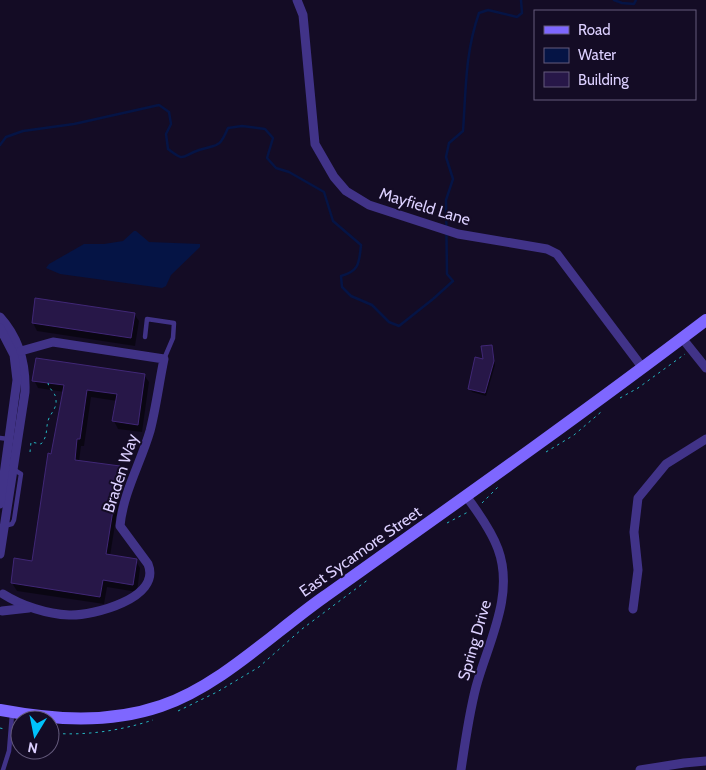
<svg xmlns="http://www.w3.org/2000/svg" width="706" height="770" font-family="Cabin,sans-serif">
  <rect width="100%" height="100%" fill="#140c25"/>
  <polygon fill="#051445" points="134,231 136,231 149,242 200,244 200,247 171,275 166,286 162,288 60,274 46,268 49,264 84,244 104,244 123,241"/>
  <g fill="#0007">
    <polygon points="36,299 134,314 139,321 135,346 37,331 33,323"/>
    <polygon points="491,346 493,350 495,365 486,396 472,392 470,389"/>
    <polygon points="144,375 149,382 142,432 118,429 114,421 117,401 91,397 84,446 81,446 79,461 119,468 123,475 110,556 136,561 140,568 137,592 107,587 104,604 17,591 12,583 33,562 64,392 38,388 34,380"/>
  </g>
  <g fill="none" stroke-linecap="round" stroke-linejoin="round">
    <g stroke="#051445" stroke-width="2.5">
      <polyline points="614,0 622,3 634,4 636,0"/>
      <path d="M0,145l6,-8 17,-6 51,-7 85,-19 10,7 2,12 -5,10 2,15c18,14 13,7 31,1 19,-6 20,-1 29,-22l14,-2 23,3 8,9 -6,20 9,10 13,4 35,20 9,29 28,24c-2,17 -1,26 -20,31l1,11 9,9 21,9 17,17 10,4 34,-27 20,-18 -6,-7 -1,-74 7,-21 -7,-22 3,-14 14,-12c3,-41 2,-78 16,-118l9,-3 29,7 5,-4 -1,-13"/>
    </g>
  </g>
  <g fill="#271748" stroke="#402776">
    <polygon points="35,298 135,313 131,338 32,323"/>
    <polygon points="492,345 494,361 485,393 468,389 475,357 483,359 481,346"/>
    <polygon points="36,358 145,374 138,425 112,421 117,394 87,390 80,439 77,439 75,460 120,466 106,554 137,559 133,585 103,580 100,597 11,583 14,558 32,561 48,453 51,454 64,385 32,381"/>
  </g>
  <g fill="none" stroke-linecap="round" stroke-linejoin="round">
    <g stroke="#24b5c0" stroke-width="1" stroke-dasharray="2.5 4" stroke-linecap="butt">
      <polyline points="620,398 638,388 685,354"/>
      <path d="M30,452l1,-10 10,2c8,-9 4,-17 8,-26 3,-6 8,-11 7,-18 0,-8 -7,-10 -8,-17"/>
      <polyline points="546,452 574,435 601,412"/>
      <polyline points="482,503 500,485"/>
      <polyline points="447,523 468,512"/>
      <polyline points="178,711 217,692 259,667 302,629 369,579"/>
      <polyline points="0,728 4,729"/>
      <path d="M50,733c35,3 69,-2 103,-13"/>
    </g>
    <g stroke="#413388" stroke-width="4.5">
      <polyline points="145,337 147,319 174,323 173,338 164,359"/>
      <polyline points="0,438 9,439"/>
      <polyline points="4,526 12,524 14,520 21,474 13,469"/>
      <polyline points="3,770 9,751 12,714"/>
    </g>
    <g stroke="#413388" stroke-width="9">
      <polyline points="297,0 303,15 315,144 334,177 346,191 369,205 458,234 547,249 557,254 642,367"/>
      <path d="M0,317c19,21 26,47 25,75l-25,162"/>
      <polyline points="0,328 14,355 17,380 0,504"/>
      <polyline points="682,338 706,368"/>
      <path d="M3,594c19,12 44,20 66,21 24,1 93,-17 79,-51l-28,-38c3,-33 21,-64 30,-95 6,-23 9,-48 14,-72l-111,-17 -32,9"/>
      <polyline points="633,609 638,570 634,532 638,498 666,464 706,439"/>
      <polyline points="2,611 29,608"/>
      <path d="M461,770c4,-28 8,-56 15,-83 12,-44 39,-92 22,-138 -7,-19 -20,-37 -32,-53"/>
      <polyline points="640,770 684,763 706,761"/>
    </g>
    <path stroke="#7e67ff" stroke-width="12" d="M0,710c54,10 108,14 161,-4 59,-20 112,-73 163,-109 128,-91 257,-182 382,-277"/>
  </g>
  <g text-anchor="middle" stroke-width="4" stroke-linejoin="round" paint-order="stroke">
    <g font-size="16" fill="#dcd0ff" stroke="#140c25">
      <text transform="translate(425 206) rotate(17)" y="6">Mayfield Lane</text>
      <text transform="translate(120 473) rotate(-72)" y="6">Braden Way</text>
      <text transform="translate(360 551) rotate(-35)" y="6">East Sycamore Street</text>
      <text transform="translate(474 640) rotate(-74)" y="6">Spring Drive</text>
    </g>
  </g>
  <rect x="534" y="10" width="162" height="90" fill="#140c25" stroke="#645a7c"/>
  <rect x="544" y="26" width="25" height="8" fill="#7e67ff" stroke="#645a7c"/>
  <text x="578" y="35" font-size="15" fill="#dcd0ff">Road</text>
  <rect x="544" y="48" width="25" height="15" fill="#051445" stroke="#645a7c"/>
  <text x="578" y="60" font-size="15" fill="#dcd0ff">Water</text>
  <rect x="544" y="72" width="25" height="15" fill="#271748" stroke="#645a7c"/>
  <text x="578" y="85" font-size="15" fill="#dcd0ff">Building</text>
  <g transform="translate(35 735) rotate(190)"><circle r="24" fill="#140c25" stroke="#645a7c"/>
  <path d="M0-4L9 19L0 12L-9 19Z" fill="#00c2fb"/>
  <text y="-8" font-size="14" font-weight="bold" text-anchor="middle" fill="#dcd0ff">N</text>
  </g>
</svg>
